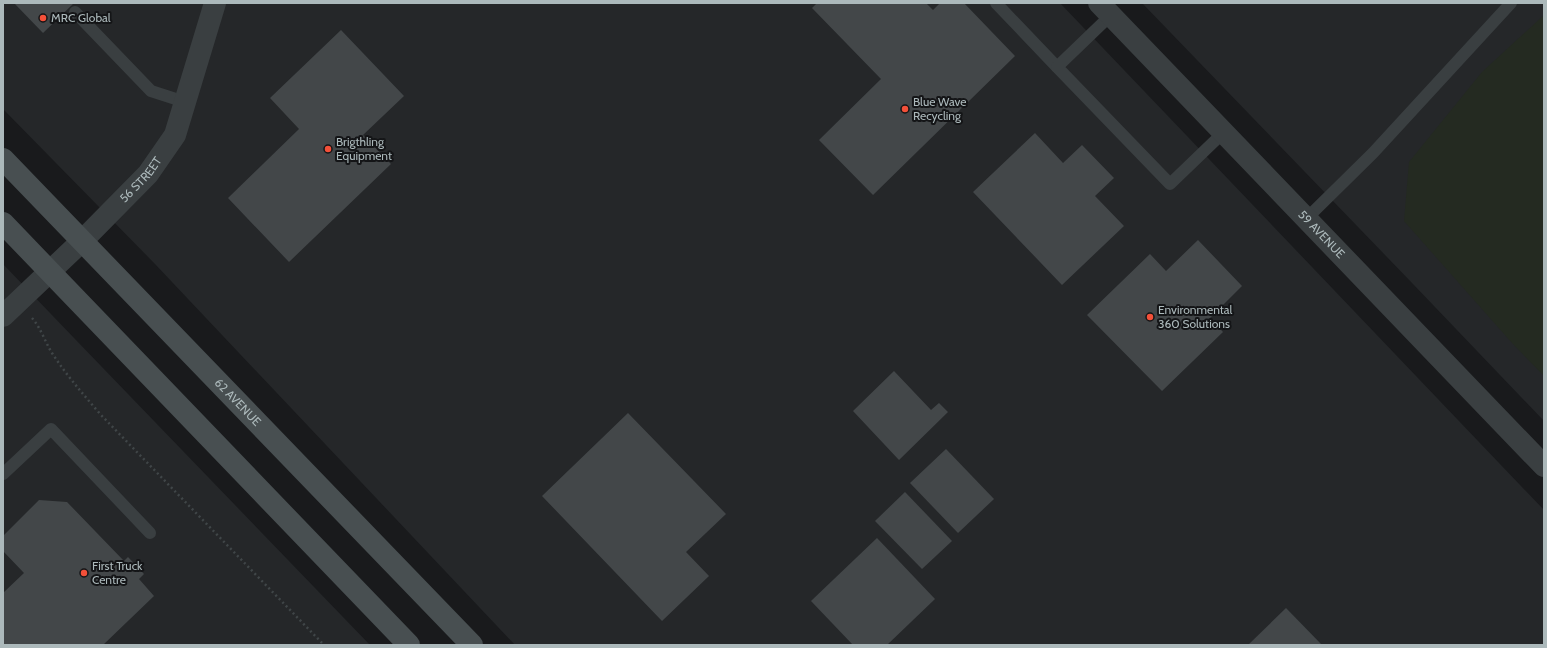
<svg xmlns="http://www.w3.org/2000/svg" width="1547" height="648" font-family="Cabin,sans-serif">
  <rect width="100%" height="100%" fill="#191a1c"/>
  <g fill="#252729">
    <polygon points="3,3 1060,3 1544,510 1544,645 515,645 155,264 3,109"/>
    <polygon points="1142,3 1544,3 1544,421 1413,284"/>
    <polygon points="3,264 75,339 370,645 3,645"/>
  </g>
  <polygon fill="#242a21" points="1544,15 1544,376 1512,343 1404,221 1409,162 1482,72"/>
  <g fill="#434749">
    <polygon points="14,3 74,3 43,33"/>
    <polygon points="817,3 926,3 933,10 940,3 964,3 1015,56 873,195 819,140 881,79 812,8"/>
    <polygon points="341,30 404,96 363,135 391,164 289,262 228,198 299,129 270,98"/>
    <polygon points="1035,133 1063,163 1082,145 1114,178 1095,196 1124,226 1062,285 973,192"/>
    <polygon points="1198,240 1242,286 1210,318 1223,332 1162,391 1087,315 1150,254 1166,271"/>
    <polygon points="894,371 931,410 939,403 948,412 899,460 853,411"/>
    <polygon points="628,413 726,514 686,552 709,576 662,621 542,496"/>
    <polygon points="946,449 994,499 958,533 910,483"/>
    <polygon points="905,492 952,541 922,569 875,521"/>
    <polygon points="39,500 67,502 124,561 128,557 144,574 139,579 154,596 103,645 3,645 3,593 24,573 3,551 3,536"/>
    <polygon points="877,538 935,599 887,645 853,645 811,601"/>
    <polygon points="1286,608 1322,645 1248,645"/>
  </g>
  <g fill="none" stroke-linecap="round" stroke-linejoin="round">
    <path stroke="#404648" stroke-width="2.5" stroke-dasharray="2 3" stroke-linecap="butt" d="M32,318c9,10 13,24 20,35 15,23 31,41 49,62l223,230"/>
    <g stroke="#3a3f41" stroke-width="12">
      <polyline points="996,3 1057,67"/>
      <polyline points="75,12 151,91 185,102"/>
      <polyline points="1111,15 1057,67 1170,184 1224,132"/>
      <polyline points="1306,219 1373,153 1511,3"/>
      <polyline points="3,474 51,429 150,533"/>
    </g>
    <g stroke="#3a3f41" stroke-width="22">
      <path id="s1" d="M1099,3l445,463"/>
      <path id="s2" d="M3,316l79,-75 66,-67 27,-39 40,-132"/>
    </g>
    <g stroke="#484f51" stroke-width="22">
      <path id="s3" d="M3,159l469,486"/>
      <polyline points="3,223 409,645"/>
    </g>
  </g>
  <g fill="#f45039" stroke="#141517" stroke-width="1.5">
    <circle cx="43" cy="18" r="4"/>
    <circle cx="905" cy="109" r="4"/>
    <circle cx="328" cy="149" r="4"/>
    <circle cx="1150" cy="317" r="4"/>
    <circle cx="84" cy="573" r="4"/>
  </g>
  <g text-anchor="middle" stroke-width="4" stroke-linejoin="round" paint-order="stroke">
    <g font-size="12" fill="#acb9bb" stroke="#141517" text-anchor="start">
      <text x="51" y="22">MRC Global</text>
      <text x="913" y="106">Blue Wave<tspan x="913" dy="14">Recycling</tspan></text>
      <text x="336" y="146">Brigthling<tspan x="336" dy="14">Equipment</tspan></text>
      <text x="1158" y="314">Environmental<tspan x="1158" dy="14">360 Solutions</tspan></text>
      <text x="92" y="570">First Truck<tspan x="92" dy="14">Centre</tspan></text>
    </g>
    <g font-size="12" fill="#acb9bb" stroke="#141517">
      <text dy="4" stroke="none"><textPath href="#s2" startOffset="194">56 STREET</textPath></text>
      <text dy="4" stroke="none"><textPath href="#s1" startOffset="321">59 AVENUE</textPath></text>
      <text dy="4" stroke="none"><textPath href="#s3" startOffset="338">62 AVENUE</textPath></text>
    </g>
  </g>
  <rect width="1547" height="648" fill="none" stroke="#acb9bb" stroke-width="8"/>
</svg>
